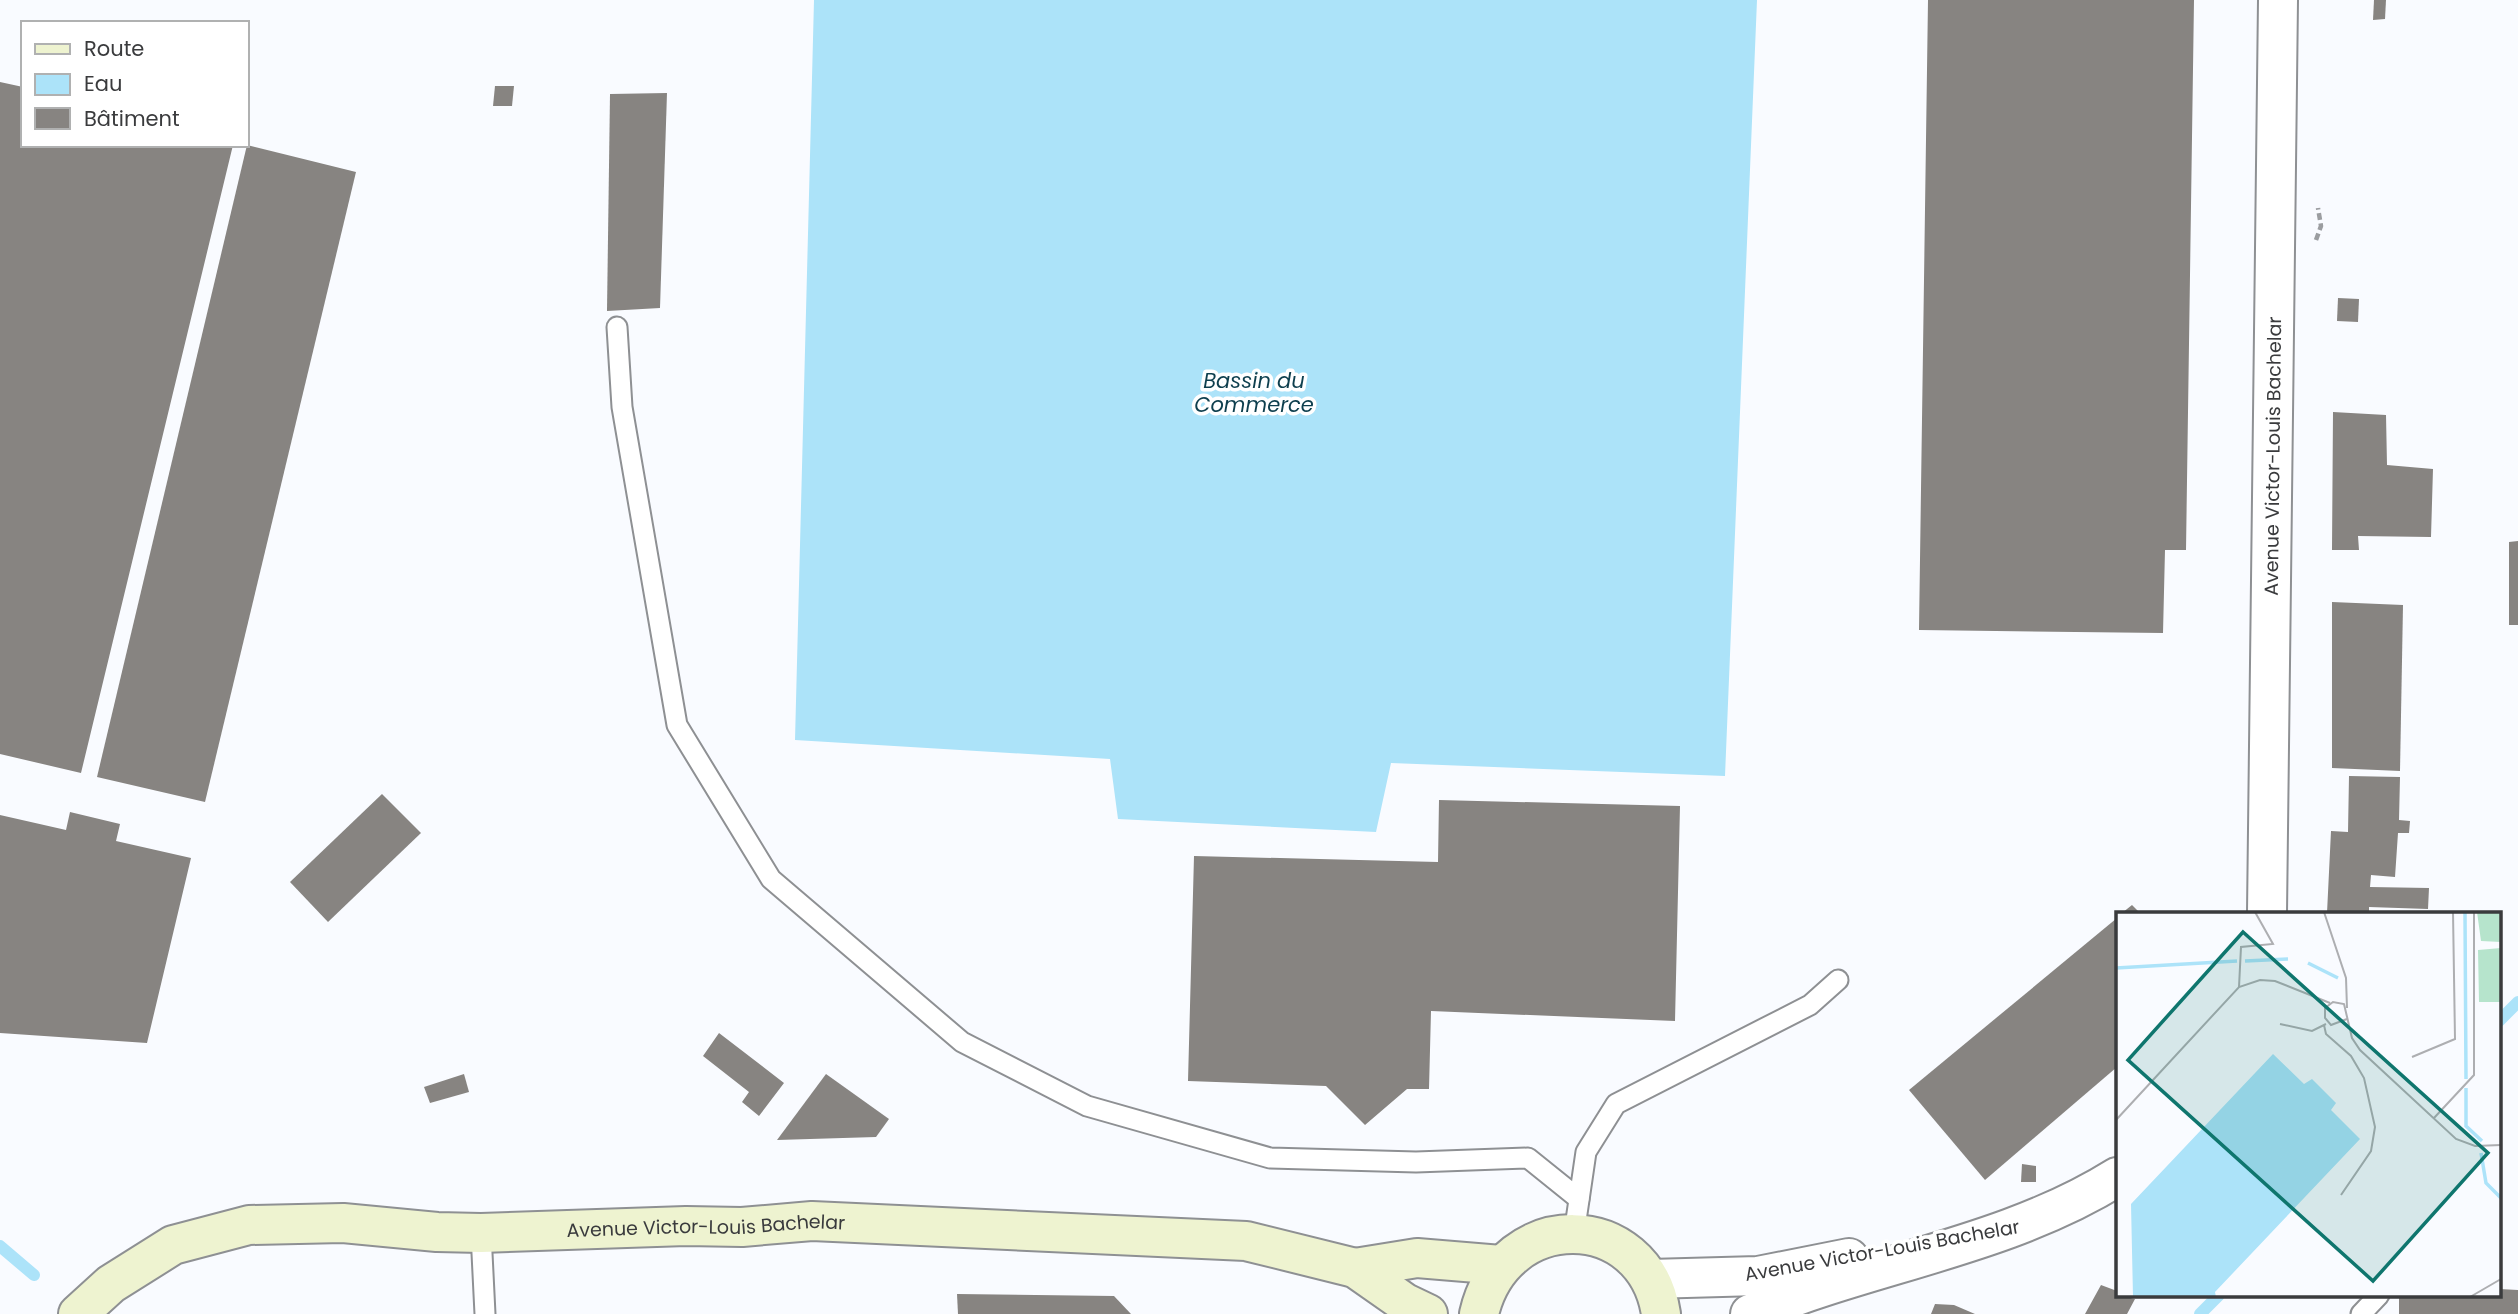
<svg xmlns="http://www.w3.org/2000/svg" width="2518" height="1314" font-family="Poppins,sans-serif">
  <rect width="100%" height="100%" fill="#f9fbff"/>
  <polygon fill="#ace3f9" points="814,0 1757,0 1725,776 1391,763 1376,832 1118,819 1110,759 795,740"/>
  <g fill="none" stroke-linecap="round" stroke-linejoin="round">
    <g stroke="#ace3f9" stroke-width="12">
      <polyline points="2499,1021 2518,1002"/>
      <polyline points="0,1246 34,1275"/>
      <polyline points="2200,1314 2219,1295"/>
    </g>
  </g>
  <g fill="#878481">
    <polygon points="1928,0 2194,0 2186,550 2165,550 2163,633 1919,630"/>
    <polygon points="2374,0 2386,0 2385,19 2373,20"/>
    <polygon points="0,82 23,87 23,145 233,145 81,773 0,754"/>
    <polygon points="495,86 514,86 512,106 493,106"/>
    <polygon points="667,93 660,308 607,311 610,94"/>
    <polygon points="247,145 356,172 205,802 97,777"/>
    <polygon points="2338,298 2359,299 2358,322 2337,321"/>
    <polygon points="2333,412 2386,415 2387,465 2433,469 2431,537 2358,536 2359,550 2332,550"/>
    <polygon points="2518,541 2518,625 2509,625 2509,542"/>
    <polygon points="2332,602 2403,605 2400,771 2332,768"/>
    <polygon points="2349,776 2400,777 2399,820 2410,821 2409,833 2398,833 2395,877 2371,875 2370,887 2429,888 2428,909 2369,907 2369,913 2327,913 2331,831 2348,832"/>
    <polygon points="382,794 421,833 328,922 290,882"/>
    <polygon points="1439,800 1680,806 1675,1021 1431,1011 1429,1089 1407,1089 1365,1125 1326,1086 1188,1081 1194,856 1438,862"/>
    <polygon points="70,812 120,824 116,841 191,858 147,1043 0,1033 0,815 66,830"/>
    <polygon points="2132,905 2140,913 2122,913"/>
    <polygon points="2117,918 2117,1067 1985,1180 1909,1090"/>
    <polygon points="719,1033 784,1083 759,1116 742,1102 749,1092 703,1056"/>
    <polygon points="464,1074 469,1092 430,1103 424,1087"/>
    <polygon points="826,1074 889,1119 876,1137 777,1140"/>
    <polygon points="2022,1164 2036,1166 2036,1182 2021,1182"/>
    <polygon points="2101,1285 2117,1291 2117,1295 2135,1299 2127,1314 2085,1314"/>
    <polygon points="2499,1289 2518,1290 2518,1314 2399,1314 2399,1295 2499,1295"/>
    <polygon points="957,1294 1114,1296 1131,1314 958,1314"/>
    <polygon points="1935,1304 1954,1305 1975,1314 1931,1314"/>
  </g>
  <g fill="none" stroke-linecap="round" stroke-linejoin="round">
    <defs>
      <g id="service">
        <polyline points="617,327 622,407 677,725 771,879 962,1042 1087,1106 1270,1158 1416,1162 1528,1158 1579,1199"/>
        <polyline points="481,1233 485,1314"/>
        <polyline points="1574,1234 1586,1152 1616,1104 1810,1005 1838,980"/>
        <polyline points="2361,1314 2379,1295"/>
      </g>
      <g id="tertiary">
        <path id="s1" d="M2267,913l11,-913"/>
        <polyline points="1650,1279 1758,1276 1849,1258"/>
        <path d="M1750,1314c120,-51 255,-67 367,-137"/>
      </g>
      <g id="secondary">
        <polyline points="1355,1268 1417,1258 1501,1265"/>
        <path id="s2" d="M78,1314l33,-30 62,-39 76,-20 94,-2 94,9 44,1 205,-7 56,1 70,-6 434,20 109,27 50,35 23,11"/>
        <path d="M1479,1314c25,-108 166,-105 182,0"/>
      </g>
    </defs>
    <use href="#service" stroke="#8e9093" stroke-width="23"/>
    <use href="#tertiary" stroke="#8e9093" stroke-width="42"/>
    <use href="#secondary" stroke="#8e9093" stroke-width="42"/>
    <polyline stroke="#9b9da0" stroke-width="4.5" stroke-dasharray="7 3.5" stroke-linecap="butt" points="2316,240 2321,226 2318,208"/>
    <use href="#service" stroke="#fff" stroke-width="19"/>
    <use href="#tertiary" stroke="#fff" stroke-width="38"/>
    <use href="#secondary" stroke="#eef3d0" stroke-width="38"/>
  </g>
  <g text-anchor="middle" stroke-width="7" stroke-linejoin="round" paint-order="stroke">
    <g font-size="19" fill="#3a3b3d" stroke="#fff">
      <text dy="7" stroke="none"><textPath href="#s1" startOffset="457">Avenue Victor-Louis Bachelar</textPath></text>
      <text dy="7" stroke="none"><textPath href="#s2" startOffset="654">Avenue Victor-Louis Bachelar</textPath></text>
      <text transform="translate(1882 1250) rotate(-10)" y="7">Avenue Victor-Louis Bachelar</text>
    </g>
    <g font-size="21" font-style="italic" fill="#0e3f4e" stroke="#fff">
      <text x="1254" y="388">Bassin du<tspan x="1254" dy="24">Commerce</tspan></text>
    </g>
  </g>
  <g transform="translate(2116 912)">
    <rect width="385" height="385" fill="#f9fbff"/>
    <path d="M361,0h24v30l-20,-1zM385,36v54h-22l-1,-52z" fill="#b6e4cc"/>
    <path d="M157,142l31,30 8,-5 24,24 -5,7 29,29 -145,153 1,5h-83l-2,-93z" fill="#ace3f9"/>
    <path fill="none" stroke="#ace3f9" stroke-width="3.5" d="M349,0l1,167M129,49l43,-2M192,51l30,15M0,56l121,-7M350,176v38l16,15M365,241l5,30 15,15"/>
    <path fill="none" stroke="#adaeb1" stroke-width="2" d="M208,0l22,66 1,30M123,75l2,-40 32,-3 -18,-32M231,107l-16,6 -6,-7v-10l8,-6 11,2 8,34 8,12 96,89 19,7 26,-1M164,112l32,7 14,-7M208,113l2,9 25,22 13,22 11,49 -4,24 -30,44M296,145l43,-18 -2,-127M318,206l40,-43v-163M0,208l123,-133 21,-7 15,1 55,22M354,385l31,-18"/>
    <path fill="#0f766e" fill-opacity="0.15" stroke="#0f766e" stroke-width="3.5" d="M127,20l245,221 -115,128 -245,-221z"/>
    <rect width="385" height="385" fill="none" stroke="#3a3b3d" stroke-width="3.5"/>
  </g>
  <rect x="21" y="21" width="228" height="126" fill="#ffffff" stroke="#b0b1b1" stroke-width="2"/>
  <rect x="35" y="44" width="35" height="10" fill="#eef3d0" stroke="#b0b1b1" stroke-width="2"/>
  <text x="84" y="56" font-size="21" fill="#3a3b3d">Route</text>
  <rect x="35" y="74" width="35" height="21" fill="#ace3f9" stroke="#b0b1b1" stroke-width="2"/>
  <text x="84" y="91" font-size="21" fill="#3a3b3d">Eau</text>
  <rect x="35" y="108" width="35" height="21" fill="#878481" stroke="#b0b1b1" stroke-width="2"/>
  <text x="84" y="126" font-size="21" fill="#3a3b3d">Bâtiment</text>
</svg>
